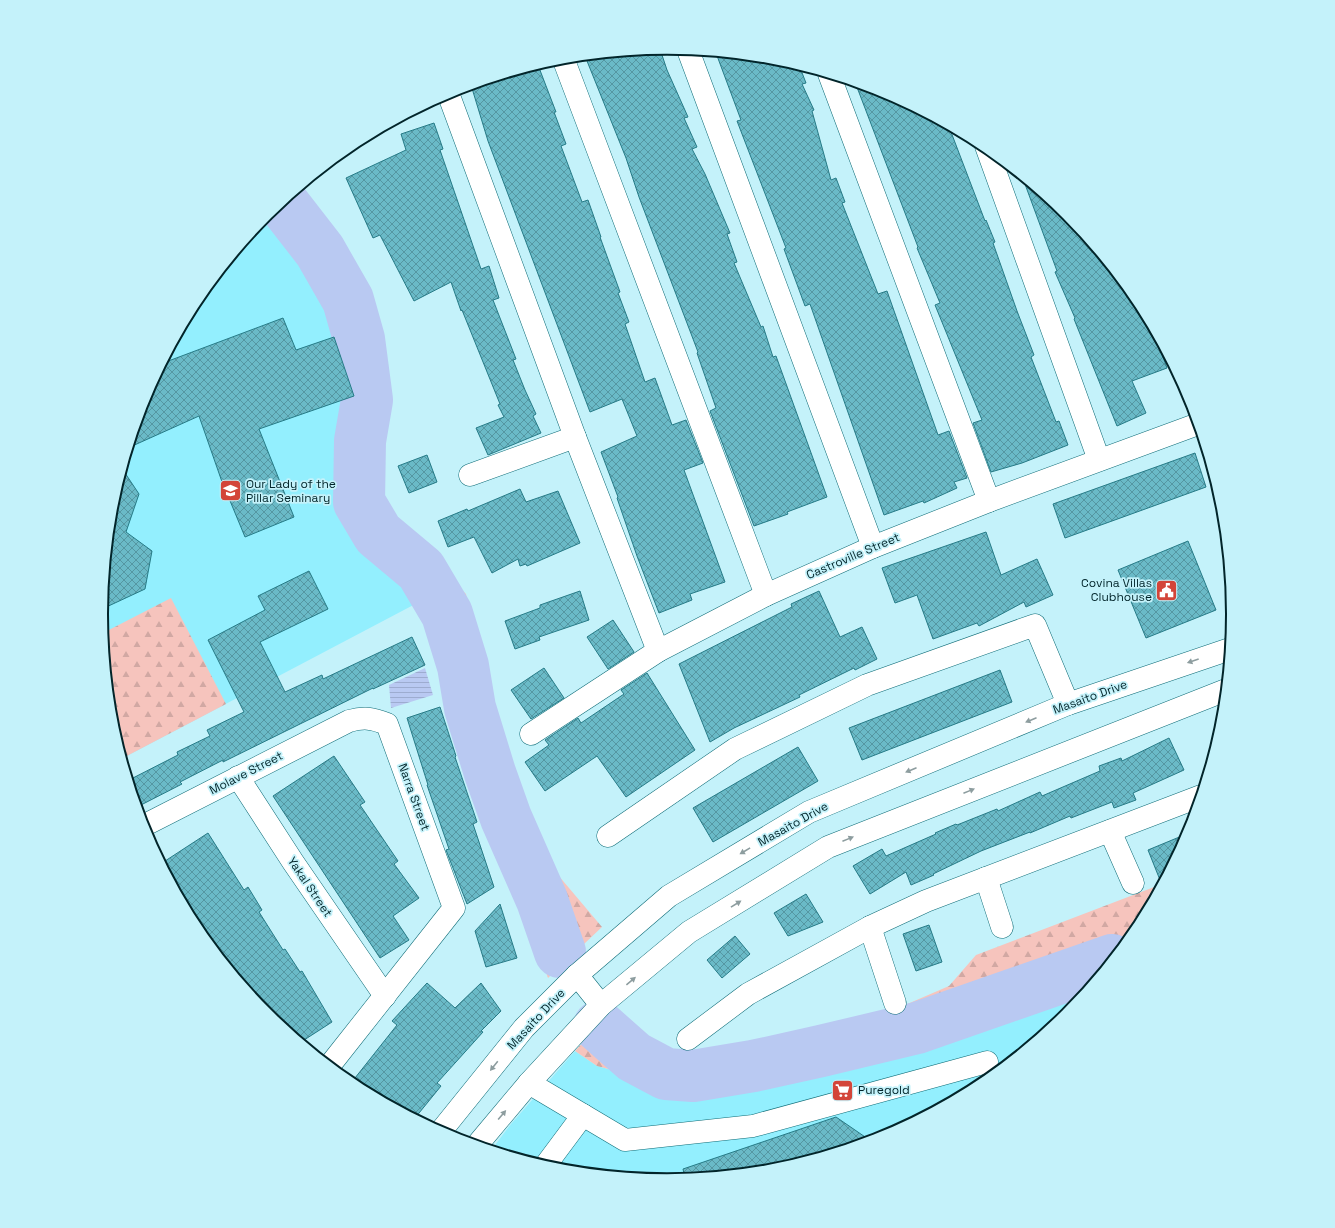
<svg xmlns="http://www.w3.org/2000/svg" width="1335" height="1228" font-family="'Space Grotesk',sans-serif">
  <defs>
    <pattern id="forest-firs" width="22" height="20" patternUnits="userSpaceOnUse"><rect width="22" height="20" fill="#f6c4bd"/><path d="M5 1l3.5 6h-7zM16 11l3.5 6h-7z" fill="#d1a8a3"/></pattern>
    <pattern id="water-rules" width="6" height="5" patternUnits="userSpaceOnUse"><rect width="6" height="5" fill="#b9c9f2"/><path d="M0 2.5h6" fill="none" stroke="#9dacd0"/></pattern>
    <pattern id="building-cross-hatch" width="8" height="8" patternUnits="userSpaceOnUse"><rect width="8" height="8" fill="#6abac7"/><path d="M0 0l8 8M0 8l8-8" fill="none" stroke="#5597a2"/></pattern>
  </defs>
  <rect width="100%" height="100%" fill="#c4f2fa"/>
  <g fill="#93effe">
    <polygon points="272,210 312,256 347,328 360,381 343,429 390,565 421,601 123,758 112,724 102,614 112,503 145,397 197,299 267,214"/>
    <polygon points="1079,996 1081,998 1068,1014 982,1085 884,1137 778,1169 667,1180 557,1169 492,1149 511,1124 575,1051 597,1066 695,1092 785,1080"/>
  </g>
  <g fill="url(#forest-firs)">
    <polygon points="294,192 345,265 376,335 381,414 373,507 415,543 466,594 481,683 493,743 517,810 536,849 602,927 548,978 421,601 356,522 342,479 343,429 360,381 347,328 312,256 272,210"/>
    <polygon points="171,598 226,704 123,758 112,724 103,633"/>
    <polygon points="1162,884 1138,929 1081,998 1079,996 943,1045 785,1080 695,1092 597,1066 575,1051 610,1012 664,1049 689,1060 850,1022 905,1005 949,986 976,955"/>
  </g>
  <polygon fill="url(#water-rules)" points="425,668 433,695 391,708 389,685"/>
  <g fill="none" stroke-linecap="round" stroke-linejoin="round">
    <g stroke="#b9c9f2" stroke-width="52">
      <polyline points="282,202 320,251 348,300 359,339 367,400 360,441 359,502 378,534 421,570 447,614 463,666 470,708 490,773 506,818 542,900 560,952"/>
      <polyline points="599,1026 634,1057 666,1074 693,1076 753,1066 821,1051 917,1028 1112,960"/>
    </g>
  </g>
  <g fill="url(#building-cross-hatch)" stroke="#267b87">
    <polygon points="660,49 667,70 688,117 684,118 697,147 692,149 705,174 730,233 727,234 737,262 734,263 761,327 763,326 773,357 776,356 827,497 787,512 788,514 754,526 710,411 716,408 697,353 698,352 639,197 626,158 585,56"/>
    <polygon points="716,53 778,59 799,65 806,83 802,84 814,110 812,111 831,180 836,178 845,202 842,203 878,294 887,291 938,435 949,431 967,478 954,482 957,488 924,503 923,501 884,515 810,304 805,306 784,249 786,248 737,121 741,120"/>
    <polygon points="538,65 556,112 554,112 566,144 561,146 582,202 588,200 601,237 600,237 620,292 618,293 629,322 625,324 645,382 655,378 672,425 686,420 703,463 684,470 725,582 690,594 692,600 659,613 637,556 617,498 618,497 601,452 637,436 622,399 590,412 488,141 471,85"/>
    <polygon points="855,82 884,91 951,127 951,132 985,221 986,220 995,242 993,243 1017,311 1034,355 1031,357 1056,422 1059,421 1068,445 1022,463 991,472 973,423 982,420 935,305 940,303 917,248 918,247"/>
    <polygon points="434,123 443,149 440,150 481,269 489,266 499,298 493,300 516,359 513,360 525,390 536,414 533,416 541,433 488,455 476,428 504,417 498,405 500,404 462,310 461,311 451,282 414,301 380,235 373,238 346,178 406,150 401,134"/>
    <polygon points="1022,176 1068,214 1138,300 1150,321 1167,368 1132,381 1146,413 1117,426 1074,319 1075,318 1055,272 1057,271"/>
    <polygon points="283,318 296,350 334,337 354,396 259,429 294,517 245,537 221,479 199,416 130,447 145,397 163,363"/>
    <polygon points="1195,453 1206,487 1065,538 1053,504"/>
    <polygon points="427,455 437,482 409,493 398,466"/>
    <polygon points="123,470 139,494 126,532 152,551 145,589 102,609 112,503"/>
    <polygon points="520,489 526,502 558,491 580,543 527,566 526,564 520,566 518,559 492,573 474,537 448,547 438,521 467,509 468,511"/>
    <polygon points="986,532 1001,575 1037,559 1053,595 1026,607 1024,602 979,626 977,623 933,639 917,595 895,603 882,568"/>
    <polygon points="1188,541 1216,610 1146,638 1118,570"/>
    <polygon points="309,571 328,609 260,642 285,692 322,675 323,679 412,637 425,665 373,689 373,688 223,762 223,760 180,782 182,784 137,807 129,780 178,755 177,752 210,736 207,730 244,712 208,640 265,610 258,596"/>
    <polygon points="580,591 589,620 539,637 540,640 515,649 505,621 540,608 540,605"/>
    <polygon points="819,591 840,637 862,627 877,659 855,670 854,668 799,695 800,697 734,728 710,742 679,664 792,607 791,604"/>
    <polygon points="613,620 634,652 608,669 587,637"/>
    <polygon points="544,668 564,698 531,719 511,690"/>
    <polygon points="1000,670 1012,702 862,760 849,728"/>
    <polygon points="647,673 695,750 626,797 597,756 545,791 525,762 549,745 545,740 578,718 581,723 624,694 621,690"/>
    <polygon points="440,707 456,756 455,757 477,822 473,824 494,887 467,904 446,850 449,849 427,785 428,785 407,718"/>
    <polygon points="1169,738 1184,770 1133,793 1136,800 1114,808 1112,802 1071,818 1070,816 1030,833 1030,832 981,851 933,874 934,875 911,885 906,872 870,894 853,866 882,849 886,856 936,834 935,833 956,824 957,825 997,809 998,811 1040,792 1042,796 1100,771 1099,766 1121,758 1122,761"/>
    <polygon points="798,747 818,781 713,842 693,808"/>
    <polygon points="334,756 365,802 360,805 398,861 394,864 419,898 393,916 409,940 380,958 273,796"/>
    <polygon points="208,833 244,890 248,887 262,910 259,912 283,950 285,949 300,972 302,971 332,1022 301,1042 267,1014 217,953 191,911 188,913 162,863"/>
    <polygon points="1189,833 1176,858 1162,885 1148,850"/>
    <polygon points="806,894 823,922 788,936 774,913"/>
    <polygon points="500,904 517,958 486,967 475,931"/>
    <polygon points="929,925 942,962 916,971 903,934"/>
    <polygon points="735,936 750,954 722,978 707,960"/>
    <polygon points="427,983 455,1008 481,983 501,1011 481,1031 483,1032 437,1083 441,1086 415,1118 351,1083 397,1025 392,1021"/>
    <polygon points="836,1117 871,1141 778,1169 685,1178 683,1169"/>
  </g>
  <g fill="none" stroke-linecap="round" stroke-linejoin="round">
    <defs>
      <g id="minor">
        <polyline points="688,50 873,547"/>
        <polyline points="563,58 766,595"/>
        <polyline points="829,74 989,501"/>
        <polyline points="448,93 575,437 658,651"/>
        <polyline points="986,146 1099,460"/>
        <polyline points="470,475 575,437"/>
        <polyline points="531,734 658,651 766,595 873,547 989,501 1198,424"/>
        <polyline points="238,777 293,862 385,996"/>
        <path d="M143,826l206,-105c15,-4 23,-3 38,3l67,184 -124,157"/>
        <polyline points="1110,831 1133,883"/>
        <polyline points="608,836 735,749 867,685 1035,625 1068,704"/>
        <polyline points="986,878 1002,927"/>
        <polyline points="870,927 895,1003"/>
        <polyline points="577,975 601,1005"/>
        <polyline points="688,1039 748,994 870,927 926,901 1201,796"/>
        <polyline points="529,1083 625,1140 753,1126 987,1062"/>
        <polyline points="441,1131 524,1028 577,975 669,896 809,812 1068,704 1230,649"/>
        <polyline points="477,1145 529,1083 601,1005 689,932 828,847 1226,690"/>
        <polyline points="545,1166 583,1115"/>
      </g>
    </defs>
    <use href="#minor" stroke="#0e6c77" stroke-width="23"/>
    <use href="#minor" stroke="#fff" stroke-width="22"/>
  </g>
  <defs><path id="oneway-solid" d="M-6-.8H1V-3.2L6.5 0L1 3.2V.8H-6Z"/></defs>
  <g fill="#8d9d9f">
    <use href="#oneway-solid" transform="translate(1193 661) rotate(161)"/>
    <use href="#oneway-solid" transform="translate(1031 720) rotate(157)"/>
    <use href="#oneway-solid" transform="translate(911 770) rotate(157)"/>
    <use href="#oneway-solid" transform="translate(969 791) rotate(-22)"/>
    <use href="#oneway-solid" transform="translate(848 839) rotate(-22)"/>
    <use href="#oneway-solid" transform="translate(745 851) rotate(149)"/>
    <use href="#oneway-solid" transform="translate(736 904) rotate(-32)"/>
    <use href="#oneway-solid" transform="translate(631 981) rotate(-40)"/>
    <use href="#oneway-solid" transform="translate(494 1066) rotate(129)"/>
    <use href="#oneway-solid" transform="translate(502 1115) rotate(-50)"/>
  </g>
  <defs>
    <symbol id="university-square" viewBox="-11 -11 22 22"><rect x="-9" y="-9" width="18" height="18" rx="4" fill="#d34539" stroke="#c4f2fa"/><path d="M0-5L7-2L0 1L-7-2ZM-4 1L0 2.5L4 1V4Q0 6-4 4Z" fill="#fff"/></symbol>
    <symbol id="civic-square" viewBox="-11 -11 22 22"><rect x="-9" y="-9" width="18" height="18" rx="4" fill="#d34539" stroke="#c4f2fa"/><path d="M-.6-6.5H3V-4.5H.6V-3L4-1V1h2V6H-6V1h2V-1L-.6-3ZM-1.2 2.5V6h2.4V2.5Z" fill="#fff"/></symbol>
    <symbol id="supermarket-square" viewBox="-11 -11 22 22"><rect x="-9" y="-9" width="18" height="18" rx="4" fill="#d34539" stroke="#c4f2fa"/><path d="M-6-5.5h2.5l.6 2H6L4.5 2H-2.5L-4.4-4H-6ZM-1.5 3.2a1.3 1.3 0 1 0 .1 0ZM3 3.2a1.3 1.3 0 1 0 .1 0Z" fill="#fff"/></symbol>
  </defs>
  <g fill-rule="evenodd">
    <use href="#university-square" x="218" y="478" width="25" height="25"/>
    <use href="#civic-square" x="1154" y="578" width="25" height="25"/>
    <use href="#supermarket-square" x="830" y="1078" width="25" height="25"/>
  </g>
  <g text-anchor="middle" stroke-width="3.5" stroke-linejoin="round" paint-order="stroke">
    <g font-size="12" fill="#02252a" stroke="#c4f2fa" text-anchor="start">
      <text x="246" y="488">Our Lady of the<tspan x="246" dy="14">Pillar Seminary</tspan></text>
      <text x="1152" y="587" text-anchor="end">Covina Villas<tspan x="1152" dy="14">Clubhouse</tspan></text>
      <text x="858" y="1094">Puregold</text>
    </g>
    <g font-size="12" fill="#02252a" stroke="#c4f2fa">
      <text transform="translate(853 556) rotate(-23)" y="4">Castroville Street</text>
      <text transform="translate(1090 697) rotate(-20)" y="4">Masaito Drive</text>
      <text transform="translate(246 773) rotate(-27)" y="4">Molave Street</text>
      <text transform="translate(414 797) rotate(70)" y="4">Narra Street</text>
      <text transform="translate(793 824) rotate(-29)" y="4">Masaito Drive</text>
      <text transform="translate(310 887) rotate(56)" y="4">Yakal Street</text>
      <text transform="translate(536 1019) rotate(-47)" y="4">Masaito Drive</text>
    </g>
  </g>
  <path d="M0 0H1335V1228H0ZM108 614a559 559 0 1 1 1118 0a559 559 0 1 1-1118 0Z" fill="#c4f2fa" fill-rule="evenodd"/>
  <path fill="none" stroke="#02252a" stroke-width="2" d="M108 614a559 559 0 1 1 1118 0a559 559 0 1 1-1118 0Z"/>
</svg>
